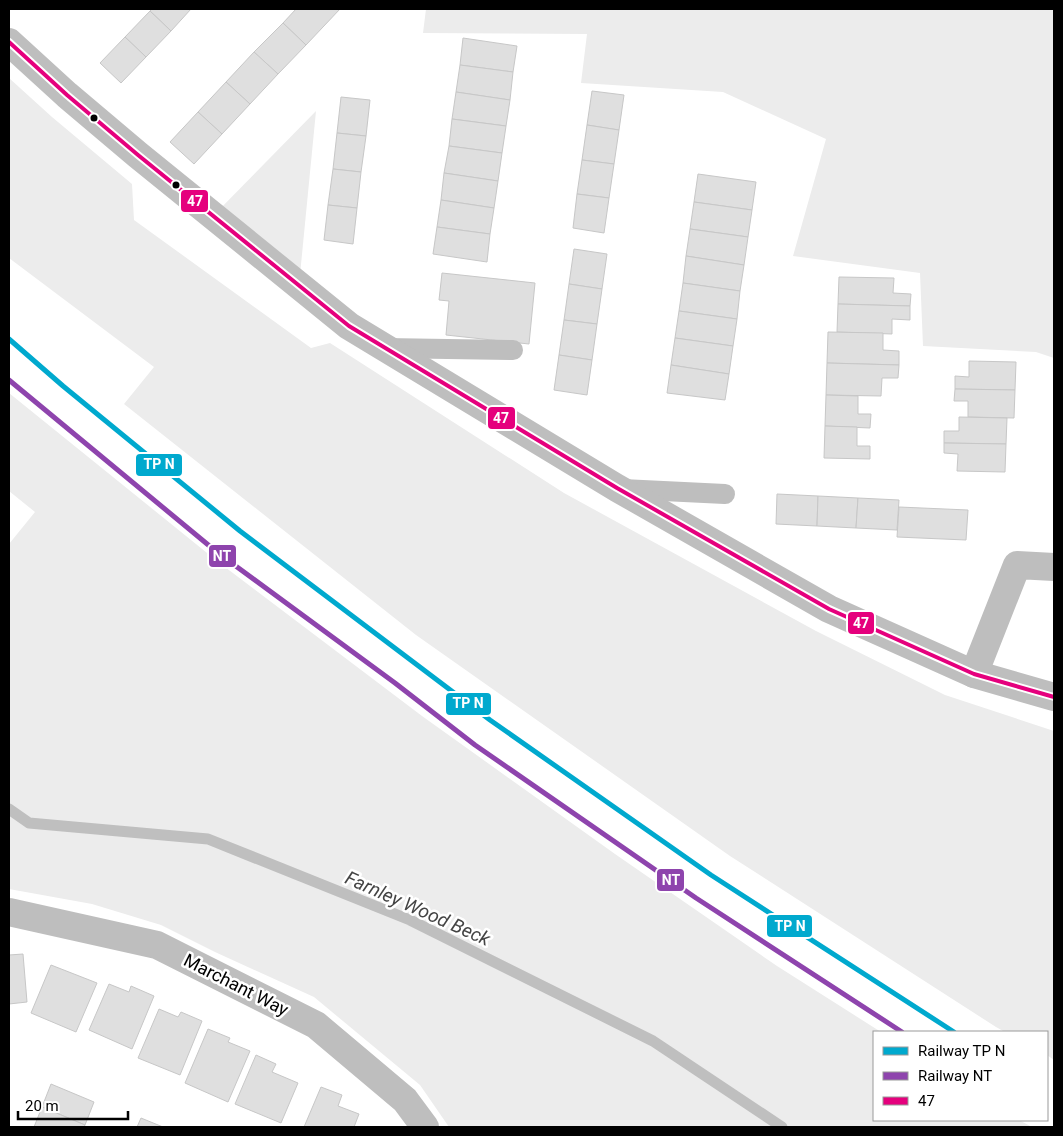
<svg xmlns="http://www.w3.org/2000/svg" width="1063" height="1136" font-family="Roboto,sans-serif">
  <rect width="100%" height="100%" fill="#fff"/>
  <g fill="#ececec">
    <polygon points="426,9 1051,9 1054,11 1054,358 1036,352 923,346 920,273 793,256 826,139 723,92 581,83 587,34 423,33"/>
    <polygon points="9,78 52,117 132,184 134,220 311,348 330,343 564,493 816,631 945,695 1054,731 1054,1060 1047,1055 1047,1032 1005,1032 996,1027 730,856 416,635 124,404 154,367 9,258"/>
    <polygon points="316,111 299,285 213,216"/>
    <polygon points="9,393 217,561 422,716 615,854 777,966 881,1032 874,1032 874,1120 1019,1120 1032,1127 449,1127 420,1085 314,997 215,952 161,925 92,904 9,889 9,544 35,512 9,491"/>
  </g>
  <g fill="none" stroke-linecap="round" stroke-linejoin="round">
    <polyline stroke="#bfbfbf" stroke-width="11" points="9,809 29,823 208,839 410,920 653,1041 782,1127"/>
  </g>
  <g fill="#dfdfdf" stroke="#c7c7c7">
    <polygon points="152,9 191,9 171,31 150,11"/>
    <polygon points="296,9 340,9 306,45 283,23"/>
    <polygon points="150,11 171,31 146,57 125,37"/>
    <polygon points="283,23 306,45 278,74 254,52"/>
    <polygon points="125,37 146,57 121,83 100,63"/>
    <polygon points="463,38 517,46 513,72 460,65"/>
    <polygon points="254,52 278,74 250,104 226,82"/>
    <polygon points="460,65 513,72 510,100 456,92"/>
    <polygon points="226,82 250,104 222,134 198,112"/>
    <polygon points="592,91 624,95 619,130 587,125"/>
    <polygon points="456,92 510,100 506,126 452,119"/>
    <polygon points="341,97 370,100 366,136 337,133"/>
    <polygon points="198,112 222,134 194,164 170,142"/>
    <polygon points="452,119 506,126 502,153 449,146"/>
    <polygon points="587,125 619,130 614,164 582,160"/>
    <polygon points="337,133 366,136 361,172 333,169"/>
    <polygon points="449,146 502,153 498,181 444,173"/>
    <polygon points="582,160 614,164 609,198 577,194"/>
    <polygon points="333,169 361,172 357,208 328,205"/>
    <polygon points="444,173 498,181 494,208 441,200"/>
    <polygon points="698,174 756,182 752,210 694,202"/>
    <polygon points="577,194 609,198 604,233 573,228"/>
    <polygon points="441,200 494,208 490,234 437,227"/>
    <polygon points="694,202 752,210 748,237 690,229"/>
    <polygon points="328,205 357,208 353,244 324,240"/>
    <polygon points="437,227 490,234 487,262 433,254"/>
    <polygon points="690,229 748,237 744,265 686,256"/>
    <polygon points="574,249 607,254 602,289 569,284"/>
    <polygon points="686,256 744,265 740,291 683,283"/>
    <polygon points="442,273 535,283 529,344 446,335 449,301 439,300"/>
    <polygon points="839,277 894,278 893,293 911,294 910,306 838,304"/>
    <polygon points="683,283 740,291 737,319 679,311"/>
    <polygon points="569,284 602,289 597,324 564,320"/>
    <polygon points="838,304 910,306 910,320 892,319 892,334 837,332"/>
    <polygon points="679,311 737,319 733,346 675,338"/>
    <polygon points="564,320 597,324 592,360 559,355"/>
    <polygon points="828,332 883,333 883,350 899,351 899,365 827,363"/>
    <polygon points="675,338 733,346 729,374 671,365"/>
    <polygon points="559,355 592,360 587,395 554,390"/>
    <polygon points="969,361 1016,362 1015,390 955,389 955,376 969,377"/>
    <polygon points="827,363 899,365 898,378 882,378 881,396 826,395"/>
    <polygon points="671,365 729,374 725,400 667,393"/>
    <polygon points="955,389 1015,390 1014,418 968,417 968,401 954,401"/>
    <polygon points="826,395 858,396 858,414 871,414 870,428 825,426"/>
    <polygon points="959,417 1007,418 1006,444 944,443 944,431 959,431"/>
    <polygon points="825,426 857,427 857,446 870,446 870,459 824,458"/>
    <polygon points="944,443 1006,444 1005,472 957,471 958,454 944,453"/>
    <polygon points="777,494 818,496 817,526 776,524"/>
    <polygon points="818,496 858,498 856,528 817,526"/>
    <polygon points="858,498 899,500 897,530 856,528"/>
    <polygon points="899,507 968,510 966,540 897,537"/>
    <polygon points="23,954 27,1002 9,1004 9,955"/>
    <polygon points="51,965 97,983 76,1032 31,1013"/>
    <polygon points="109,984 129,992 131,986 154,996 132,1049 89,1030"/>
    <polygon points="159,1009 178,1017 181,1012 202,1021 180,1075 138,1058"/>
    <polygon points="208,1029 230,1038 228,1042 250,1051 228,1102 185,1083"/>
    <polygon points="256,1055 276,1064 272,1072 298,1083 281,1123 235,1104"/>
    <polygon points="51,1084 94,1102 85,1125 42,1107"/>
    <polygon points="321,1087 342,1095 338,1106 359,1114 354,1127 304,1127"/>
    <polygon points="42,1107 85,1125 84,1127 34,1127"/>
    <polygon points="141,1118 163,1127 137,1127"/>
  </g>
  <g fill="none" stroke-linecap="round" stroke-linejoin="round">
    <g stroke="#bebebe" stroke-width="20">
      <polyline points="385,348 513,350"/>
      <polyline points="622,489 725,494"/>
    </g>
    <g stroke="#bebebe" stroke-width="28">
      <polyline points="9,42 67,95 138,155 349,326 617,488 829,609 974,674 1054,697"/>
      <polyline points="974,674 1017,565 1054,567"/>
      <polyline points="9,912 157,945 316,1025 405,1100 425,1127"/>
    </g>
    <defs>
      <polyline id="bus-1" points="9,42 67,95 138,155 349,326 617,488 829,609 974,674 1054,697"/>
    </defs>
    <use href="#bus-1" stroke="#fff" stroke-width="8"/>
    <use href="#bus-1" stroke="#e5007d" stroke-width="4"/>
    <defs>
      <polyline id="rail-1" points="9,339 63,386 240,531 490,720 711,875 954,1032"/>
      <polyline id="rail-2" points="9,380 218,553 395,683 475,745 696,898 902,1032"/>
    </defs>
    <use href="#rail-1" stroke="#fff" stroke-width="9"/>
    <use href="#rail-2" stroke="#fff" stroke-width="9"/>
    <use href="#rail-1" stroke="#00a9ce" stroke-width="5"/>
    <use href="#rail-2" stroke="#8e44ad" stroke-width="5"/>
  </g>
  <g fill="#000" stroke="#fff" stroke-width="2">
    <circle cx="94" cy="118" r="4.5"/>
    <circle cx="176" cy="185" r="4.5"/>
  </g>
  <g text-anchor="middle" stroke-width="5" stroke-linejoin="round" paint-order="stroke">
    <g font-size="18" fill="#000" stroke="#fff">
      <text transform="translate(236 985) rotate(27)" y="6">Marchant Way</text>
    </g>
    <g font-size="19" font-style="italic" fill="#444" stroke="#fff">
      <text transform="translate(418 908) rotate(24)" y="7">Farnley Wood Beck</text>
    </g>
  </g>
  <g stroke="#fff" stroke-width="2">
    <rect x="180" y="189" width="29" height="24" rx="5" fill="#e5007d"/>
    <rect x="487" y="406" width="29" height="24" rx="5" fill="#e5007d"/>
    <rect x="135" y="453" width="48" height="24" rx="5" fill="#00a9ce"/>
    <rect x="208" y="544" width="29" height="24" rx="5" fill="#8e44ad"/>
    <rect x="847" y="611" width="28" height="24" rx="5" fill="#e5007d"/>
    <rect x="445" y="692" width="47" height="24" rx="5" fill="#00a9ce"/>
    <rect x="656" y="868" width="29" height="24" rx="5" fill="#8e44ad"/>
    <rect x="766" y="914" width="47" height="24" rx="5" fill="#00a9ce"/>
  </g>
  <g font-size="14" text-anchor="middle" font-weight="bold" fill="#fff">
    <text x="195" y="206">47</text>
    <text x="501" y="423">47</text>
    <text x="159" y="469">TP N</text>
    <text x="222" y="561">NT</text>
    <text x="861" y="628">47</text>
    <text x="468" y="708">TP N</text>
    <text x="671" y="885">NT</text>
    <text x="790" y="931">TP N</text>
  </g>
  <rect width="1063" height="1136" fill="none" stroke="#000000" stroke-width="20"/>
  <rect x="873" y="1031" width="175" height="90" fill="#ffffff" stroke="#999999"/>
  <rect x="883" y="1047" width="25" height="8" fill="#00a9ce" stroke="#999999"/>
  <text x="918" y="1056" font-size="15" fill="#000000">Railway TP N</text>
  <rect x="883" y="1072" width="25" height="8" fill="#8e44ad" stroke="#999999"/>
  <text x="918" y="1081" font-size="15" fill="#000000">Railway NT</text>
  <rect x="883" y="1097" width="25" height="8" fill="#e5007d" stroke="#999999"/>
  <text x="918" y="1106" font-size="15" fill="#000000">47</text>
  <path d="M18 1111v8h110v-8" fill="none" stroke="#000000" stroke-width="2.5"/>
  <text x="25" y="1111" font-size="15" fill="#000000" stroke="#ffffff" stroke-width="4" paint-order="stroke">20 m</text>
</svg>
